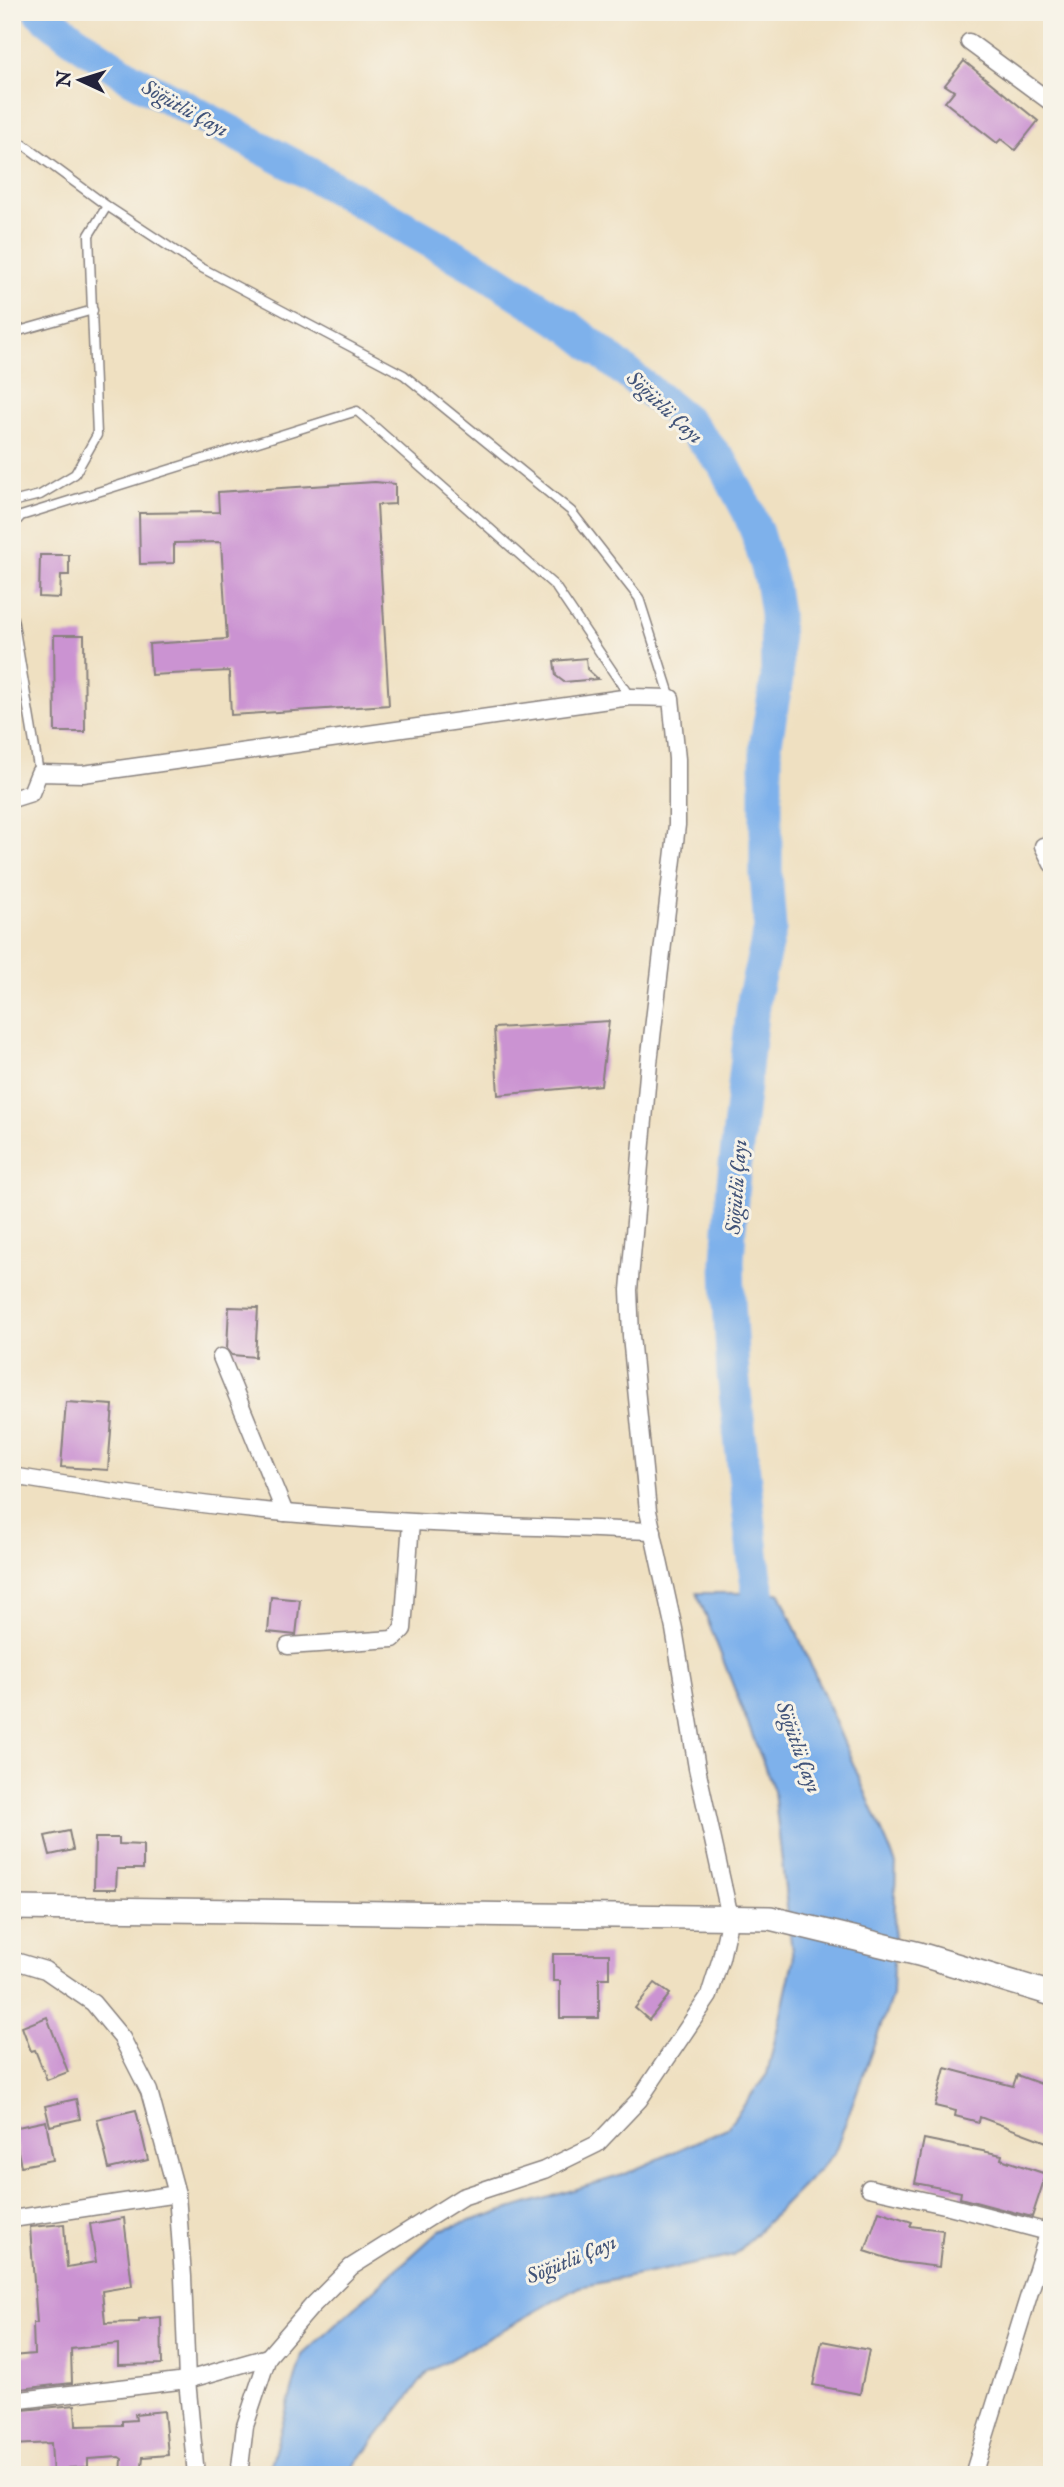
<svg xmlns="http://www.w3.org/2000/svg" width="1064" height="2487" font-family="'IM FELL English',serif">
  <rect width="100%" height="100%" fill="#f7f3e8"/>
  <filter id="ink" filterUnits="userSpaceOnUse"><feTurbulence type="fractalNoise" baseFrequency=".0143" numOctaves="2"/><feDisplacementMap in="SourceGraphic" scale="14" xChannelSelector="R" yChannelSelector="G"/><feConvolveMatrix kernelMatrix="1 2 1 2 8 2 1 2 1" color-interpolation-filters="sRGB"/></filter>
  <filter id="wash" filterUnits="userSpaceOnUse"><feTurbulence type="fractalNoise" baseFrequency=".00686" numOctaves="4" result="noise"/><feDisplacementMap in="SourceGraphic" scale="28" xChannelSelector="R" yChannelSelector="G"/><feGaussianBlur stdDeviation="1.57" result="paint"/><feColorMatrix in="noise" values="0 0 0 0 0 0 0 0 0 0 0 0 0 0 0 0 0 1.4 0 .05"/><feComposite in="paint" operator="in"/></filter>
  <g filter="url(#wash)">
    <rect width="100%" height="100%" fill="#efe0c1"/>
    <polygon fill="#7eb1eb" stroke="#506a93" stroke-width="2" points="697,1593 780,1593 896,1864 892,1996 834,2154 734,2256 579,2287 428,2372 354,2466 354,2475 268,2475 302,2355 440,2230 623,2175 727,2128 767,2074 793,1961 774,1791"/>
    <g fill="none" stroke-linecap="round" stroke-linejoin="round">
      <polyline stroke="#7eb1eb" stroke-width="33" points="40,12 71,37 131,78 303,170 483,271 571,328 687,421 723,464 748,511 757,533 771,581 776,613 777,678 766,742 766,873 770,929 754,996 733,1183 728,1261 729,1300 733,1374 755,1571 765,1637"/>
    </g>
    <g id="blocks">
      <g fill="#cb93d2">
        <polygon points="964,61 1038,121 1015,150 1001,139 997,143 945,102 954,91 945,85"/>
        <polygon points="375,482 395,484 395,504 377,505 389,705 231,715 229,671 151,675 149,644 227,639 221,542 174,543 174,563 140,564 139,513 219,512 218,492"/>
        <polygon points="40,555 69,555 69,575 61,575 60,598 39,597"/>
        <polygon points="54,635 84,635 85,732 55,732"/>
        <polygon points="586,658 587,669 598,679 564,682 556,676 554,661"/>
        <polygon points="609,1021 601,1085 498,1095 494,1028"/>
        <polygon points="229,1307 258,1308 255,1357 232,1355 227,1349"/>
        <polygon points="66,1402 113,1405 108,1470 61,1467"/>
        <polygon points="271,1597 300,1600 296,1635 268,1632"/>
        <polygon points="69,1831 73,1850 50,1855 45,1836"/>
        <polygon points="95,1838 119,1838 119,1844 143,1845 143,1869 117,1869 116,1889 94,1889"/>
        <polygon points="553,1954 609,1954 609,1978 599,1978 599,2018 560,2018 560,1981 553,1981"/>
        <polygon points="655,1983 670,1994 649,2020 635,2008"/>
        <polygon points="47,2017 68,2072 47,2080 35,2050 31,2051 22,2027"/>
        <polygon points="945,2068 1013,2086 1017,2075 1052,2088 1052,2144 980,2117 979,2122 955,2116 956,2111 935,2106"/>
        <polygon points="76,2099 80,2119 50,2126 45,2106"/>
        <polygon points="136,2110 148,2160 109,2169 97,2119"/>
        <polygon points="46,2121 53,2160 21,2166 13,2128"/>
        <polygon points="924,2139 1002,2155 1001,2159 1046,2174 1032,2217 960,2198 961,2192 915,2183"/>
        <polygon points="879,2211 912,2222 910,2226 943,2230 939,2267 899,2262 865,2251"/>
        <polygon points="124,2218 132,2286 102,2291 105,2323 139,2322 139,2319 161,2317 162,2364 118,2365 118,2344 71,2349 72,2383 12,2390 12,2356 34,2354 33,2323 37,2323 30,2227 64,2224 67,2267 96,2262 90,2224"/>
        <polygon points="822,2341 869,2350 860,2394 813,2385"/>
        <polygon points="75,2405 76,2426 122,2425 122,2421 136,2420 135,2414 164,2411 168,2455 143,2457 141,2475 121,2475 122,2459 119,2457 88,2459 88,2467 69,2468 69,2475 53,2475 51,2443 12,2445 12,2411"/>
      </g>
    </g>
  </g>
  <g filter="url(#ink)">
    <use href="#blocks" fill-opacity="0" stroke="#88817e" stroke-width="2"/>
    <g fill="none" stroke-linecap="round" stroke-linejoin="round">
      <defs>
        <g id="lane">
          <polyline points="12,136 107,206 200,267 404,375 571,511 639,598 671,698"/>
          <polyline points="12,333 93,310"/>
          <polyline points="12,502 40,495 75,474 97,435 89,235 107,206"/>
          <polyline points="12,526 21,516 357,411 555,586 630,697"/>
          <polyline points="12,612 39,773"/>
        </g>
        <g id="street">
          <polyline points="969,42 1052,103"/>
          <polyline points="12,799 31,793 39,773 83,774 630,697 671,698 677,759 677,825 649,1063 629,1290 631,1336 648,1511 674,1629 697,1768 730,1917 721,1958 709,1996 639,2100 597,2144 544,2170 462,2197 351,2267 312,2306 268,2357 245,2426 239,2475"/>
          <polyline points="1043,846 1052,864"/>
          <polyline points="221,1357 285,1513"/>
          <path d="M12,1476c91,15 182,29 274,37 122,11 244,14 367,18"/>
          <polyline points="288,1646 393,1639 403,1629 411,1523"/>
          <polyline points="12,1960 45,1970 93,2003 122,2038 149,2091 177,2194 183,2277 187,2380 196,2475"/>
          <polyline points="869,2188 949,2206 1052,2233"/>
          <polyline points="12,2219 177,2194"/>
          <polyline points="12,2401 187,2380 268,2357"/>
          <polyline points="973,2475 1052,2221"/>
        </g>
        <polyline id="secondary" points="12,1908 770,1918 919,1954 1052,1994"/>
      </defs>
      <use href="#lane" stroke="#88817e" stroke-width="11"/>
      <use href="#street" stroke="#88817e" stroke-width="19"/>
      <use href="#secondary" stroke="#88817e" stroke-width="26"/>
      <use href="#lane" stroke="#fff" stroke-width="8"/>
      <use href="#street" stroke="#fff" stroke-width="16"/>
      <use href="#secondary" stroke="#fff" stroke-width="23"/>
    </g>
  </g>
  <g text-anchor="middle" stroke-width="6" stroke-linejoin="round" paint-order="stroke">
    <g font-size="21" font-style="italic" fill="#425479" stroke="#f7f3e8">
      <text transform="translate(185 108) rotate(29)" y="7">Söğütlü Çayı</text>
      <text transform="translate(665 407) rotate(43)" y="7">Söğütlü Çayı</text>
      <text transform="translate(736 1187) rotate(-86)" y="7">Söğütlü Çayı</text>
      <text transform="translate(799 1747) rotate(70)" y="7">Söğütlü Çayı</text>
      <text transform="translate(571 2259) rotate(-23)" y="7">Söğütlü Çayı</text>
    </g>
  </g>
  <rect width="1064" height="2487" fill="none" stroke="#f7f3e8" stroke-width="42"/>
  <g transform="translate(80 80) rotate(274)" stroke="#f7f3e8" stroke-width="5" paint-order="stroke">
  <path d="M0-5L12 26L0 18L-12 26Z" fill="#22223b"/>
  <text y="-10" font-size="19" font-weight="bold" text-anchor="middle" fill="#22223b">N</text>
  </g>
</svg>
